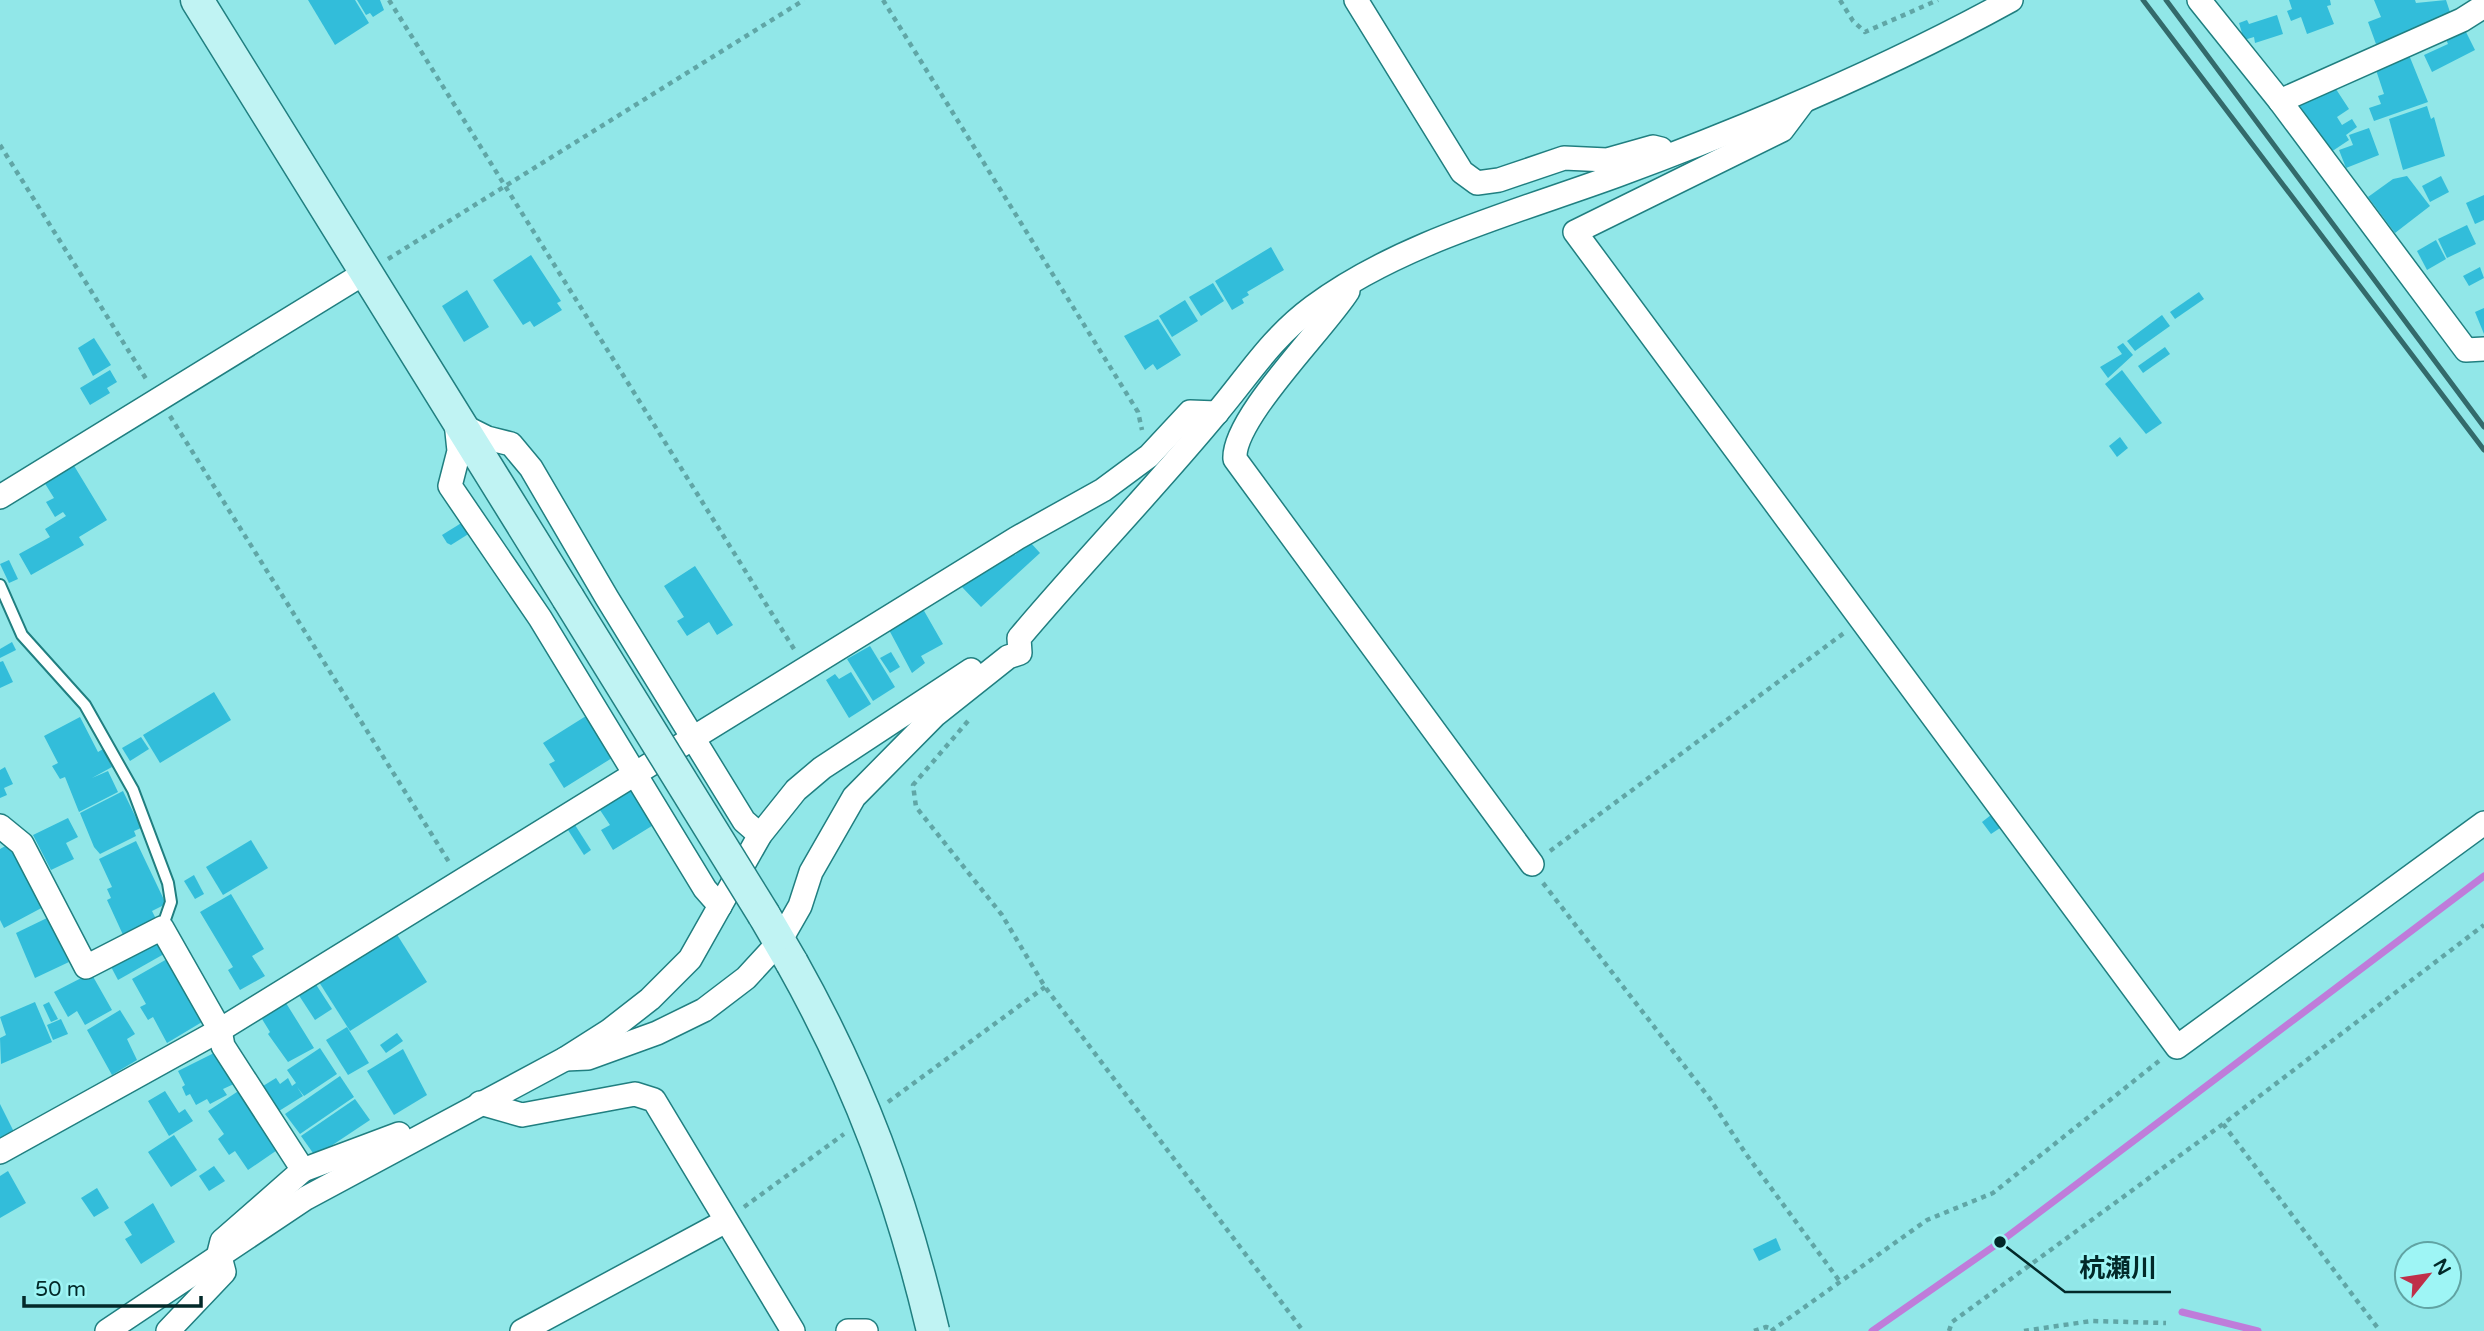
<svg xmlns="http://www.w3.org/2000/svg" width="2484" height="1331" font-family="'Varela Round','Noto Sans JP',sans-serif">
  <rect width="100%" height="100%" fill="#91e7e8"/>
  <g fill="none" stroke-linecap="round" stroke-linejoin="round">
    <g stroke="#bf7cda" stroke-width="7">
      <polyline points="2182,1312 2258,1331"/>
      <polyline points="1872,1331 2000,1242 2484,876"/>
    </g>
  </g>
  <g fill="#32bdda">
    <polygon points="308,0 355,0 369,23 335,45"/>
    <polygon points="357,0 380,0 384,10 373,17 370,13 366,15"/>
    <polygon points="2289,0 2330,0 2331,5 2327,6 2334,24 2307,34 2301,17 2291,21 2287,11 2292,9"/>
    <polygon points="2374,0 2415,0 2416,3 2446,0 2451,15 2376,44 2368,22 2381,17"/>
    <polygon points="2277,15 2283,34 2255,43 2254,37 2244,40 2239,23 2247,20 2249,24"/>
    <polygon points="2464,28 2475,50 2432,72 2424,55 2448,44 2445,37"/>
    <polygon points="2409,55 2428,102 2374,121 2369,108 2381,104 2378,96 2384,94 2375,67"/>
    <polygon points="2332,83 2349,109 2337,117 2342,125 2352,119 2357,127 2346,135 2349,140 2331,152 2299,105"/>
    <polygon points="2427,106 2431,119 2434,117 2445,156 2403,170 2389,119"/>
    <polygon points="2369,128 2379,155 2346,168 2339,150 2353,145 2349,135"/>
    <polygon points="2407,176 2430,206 2395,233 2368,197 2393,179"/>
    <polygon points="2441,176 2449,192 2430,202 2422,186"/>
    <polygon points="2484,195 2484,220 2475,224 2466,203"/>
    <polygon points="2467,225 2476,244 2447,258 2438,239"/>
    <polygon points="2436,240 2446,259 2427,270 2417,251"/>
    <polygon points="1271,247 1284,270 1247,292 1249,295 1242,299 1244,303 1232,310 1215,281"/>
    <polygon points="531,255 561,301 557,303 562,310 534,327 530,321 523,325 493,280"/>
    <polygon points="2480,267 2484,278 2469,286 2463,276"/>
    <polygon points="1213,283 1224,301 1201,316 1189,297"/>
    <polygon points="467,290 489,327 464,342 442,306"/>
    <polygon points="2199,292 2204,299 2175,319 2170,312"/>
    <polygon points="1185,300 1198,321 1172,337 1159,316"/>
    <polygon points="2484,308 2484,334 2475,312"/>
    <polygon points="2162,315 2170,326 2135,351 2127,341"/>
    <polygon points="1158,319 1181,355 1157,370 1153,364 1145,370 1124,336"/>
    <polygon points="94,338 111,365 93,376 78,348"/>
    <polygon points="2123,343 2133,355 2108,378 2100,367 2122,354 2117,347"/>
    <polygon points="2165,347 2170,354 2143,373 2138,366"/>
    <polygon points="110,370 117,382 107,388 110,393 90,405 80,388"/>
    <polygon points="2122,370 2162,423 2146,434 2105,384"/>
    <polygon points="2120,437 2128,448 2117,457 2109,446"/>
    <polygon points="73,464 107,520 79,537 84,545 31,575 19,554 50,537 45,529 66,516 63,512 55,517 46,502 54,498 44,482"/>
    <polygon points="463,522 470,533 451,545 447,543 442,535"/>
    <polygon points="1030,542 1040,553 981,607 962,587 984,568 1012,551 1015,555"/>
    <polygon points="9,560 18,579 9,583 0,564"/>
    <polygon points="695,566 733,625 717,635 709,622 687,636 677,621 684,617 664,586"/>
    <polygon points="923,609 943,644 921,656 925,663 912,673 888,628"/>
    <polygon points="12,642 16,650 0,658 0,649"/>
    <polygon points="870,646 895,687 873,701 847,659"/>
    <polygon points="891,652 900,667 890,673 880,658"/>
    <polygon points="3,661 13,682 0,688 0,662"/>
    <polygon points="851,672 871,704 849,718 826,680 835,674 839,679"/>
    <polygon points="214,692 231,720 160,763 143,735"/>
    <polygon points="586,716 612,758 564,788 549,764 555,761 543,743"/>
    <polygon points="80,717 98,752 103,749 112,767 92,778 108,771 118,792 79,812 65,777 60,779 52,766 58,763 44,736"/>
    <polygon points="141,737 149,749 130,761 122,748"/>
    <polygon points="5,767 13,784 4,788 7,795 0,798 0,770"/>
    <polygon points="633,785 655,824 613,850 601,830 610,825 598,807"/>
    <polygon points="123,791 141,828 134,831 136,836 100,854 94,847 80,813"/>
    <polygon points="1991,815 2000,828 1991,834 1982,822"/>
    <polygon points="68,818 78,837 66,843 74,859 51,870 33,835"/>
    <polygon points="575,825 591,850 584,855 568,830"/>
    <polygon points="251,840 268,868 223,895 206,867"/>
    <polygon points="136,841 166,904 152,911 156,919 124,937 107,900 111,898 107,889 112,887 99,859"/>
    <polygon points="9,844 17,860 22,857 47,905 4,928 0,920 0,849"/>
    <polygon points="194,875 204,894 195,899 184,881"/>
    <polygon points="231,894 264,949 252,956 265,976 240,990 228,970 233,967 200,912"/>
    <polygon points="47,918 69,962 35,978 16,933"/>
    <polygon points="396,933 427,982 350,1031 319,982"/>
    <polygon points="155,937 164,954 118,980 109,963"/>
    <polygon points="167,959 202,1022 167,1043 153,1017 148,1020 140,1007 146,1004 132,979"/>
    <polygon points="91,973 112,1010 85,1025 77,1011 68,1017 54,992"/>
    <polygon points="315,983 332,1009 315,1020 298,994"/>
    <polygon points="35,1002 52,1042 1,1064 0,1038 6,1035 0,1017"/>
    <polygon points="49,1002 58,1019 51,1022 43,1005"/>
    <polygon points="286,1003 314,1048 288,1062 268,1034 270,1032 262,1019"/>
    <polygon points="120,1010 135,1034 127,1039 137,1060 112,1075 87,1030"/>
    <polygon points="61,1019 68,1034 53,1040 47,1025"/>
    <polygon points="347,1027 369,1063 348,1075 326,1040"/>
    <polygon points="397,1033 403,1041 386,1053 380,1045"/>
    <polygon points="320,1048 337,1074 304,1096 297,1087 303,1096 279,1111 263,1086 276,1078 280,1084 288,1078 292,1086 296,1083 287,1070"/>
    <polygon points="403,1049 427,1095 394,1115 367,1071"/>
    <polygon points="216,1052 236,1083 223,1089 227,1095 210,1104 207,1099 196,1105 190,1094 186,1096 182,1087 185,1085 178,1071"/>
    <polygon points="340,1076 354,1097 300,1134 285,1114"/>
    <polygon points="243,1088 283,1146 248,1170 235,1151 229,1155 218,1139 224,1134 208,1111"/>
    <polygon points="165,1091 179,1113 185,1109 193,1121 169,1136 148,1101"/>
    <polygon points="355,1099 370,1120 322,1152 313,1153 301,1136"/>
    <polygon points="0,1104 14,1132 0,1139"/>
    <polygon points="174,1135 197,1170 171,1187 148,1152"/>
    <polygon points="214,1166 225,1181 209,1191 199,1176"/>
    <polygon points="8,1171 26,1203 0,1218 0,1176"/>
    <polygon points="97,1188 109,1208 94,1217 81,1198"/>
    <polygon points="153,1203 175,1242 141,1264 125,1239 132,1235 124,1222"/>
    <polygon points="1776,1238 1781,1250 1759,1261 1753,1249"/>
  </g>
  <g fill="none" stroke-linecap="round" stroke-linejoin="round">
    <defs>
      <polyline id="lane" points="0,585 22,635 85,705 133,790 168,883 171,902 162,928"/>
      <g id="street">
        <polyline points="1356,0 1462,172 1477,183 1499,180 1564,158 1607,160 1653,147 1661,149"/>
        <polyline points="2199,0 2280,101 2466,350 2484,349"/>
        <polyline points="2280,101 2462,20 2484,6"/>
        <polyline points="1803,102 1782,130 1575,232 2177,1047 2484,823"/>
        <path d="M1348,286v5c-24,38 -116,128 -113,168l297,405"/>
        <polyline points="456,422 459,451 450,486 540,618 705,889 720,906"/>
        <polyline points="461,425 487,438 511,444 531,468 607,598 744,821 760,835"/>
        <polyline points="0,497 366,272"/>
        <polyline points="0,826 22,844 86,967 162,928 220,1030 223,1046 303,1170"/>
        <path d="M565,1059l23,-1 69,-25 47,-23 42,-32 34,-37 20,-35 11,-34 43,-75 81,-82 73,-58 12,-4 -1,-15c64,-76 133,-147 196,-223 34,-40 55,-76 98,-108 86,-64 204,-95 305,-132 132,-49 270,-107 393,-175"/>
        <polyline points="480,1103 522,1115 635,1094 654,1100 793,1331"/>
        <polyline points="0,1152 220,1030 1017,538 1103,490 1149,456 1190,412 1217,413"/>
        <polyline points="107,1331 306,1198 565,1059 609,1031 650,999 690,959 760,835 796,790 822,768 971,670"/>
        <polyline points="168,1331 224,1272 219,1253 222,1241 303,1170 399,1134"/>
        <polyline points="522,1331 726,1221"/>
        <polyline points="848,1331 866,1331"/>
      </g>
      <g id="secondary">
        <polyline points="197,0 568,598"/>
        <polyline points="764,915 792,963"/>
      </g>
    </defs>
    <use href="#lane" stroke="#207f80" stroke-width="14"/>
    <use href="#street" stroke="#207f80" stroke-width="26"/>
    <use href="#secondary" stroke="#207f80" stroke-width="35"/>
    <g stroke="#60a6a6" stroke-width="4.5" stroke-dasharray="5 5" stroke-linecap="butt">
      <polyline points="389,0 794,649"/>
      <polyline points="883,0 1138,412 1142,430"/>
      <polyline points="1840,0 1853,21 1865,32 1938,0"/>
      <polyline points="0,145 148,382"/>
      <polyline points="388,259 804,0"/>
      <polyline points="170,416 449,862"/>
      <polyline points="968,721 913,785 916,807 1002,915 1045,987 1303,1331"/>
      <polyline points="1550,851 1844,633"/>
      <polyline points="1543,883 1710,1099 1746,1154 1841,1283"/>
      <polyline points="888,1102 1045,987"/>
      <polyline points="2223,1124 2380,1331"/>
      <polyline points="744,1207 844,1134"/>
      <polyline points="1754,1331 1766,1327 1772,1329"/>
      <polyline points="1771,1331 1927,1220 1993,1193 2159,1061"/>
      <polyline points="1949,1331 1952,1322 2223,1124 2484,925"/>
      <polyline points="2024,1331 2091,1321 2166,1323"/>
    </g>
    <use href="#lane" stroke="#fff" stroke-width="10"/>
    <use href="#street" stroke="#fff" stroke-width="23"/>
    <use href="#secondary" stroke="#c0f3f3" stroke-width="32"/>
    <g stroke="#336a6b" stroke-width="5">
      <polyline points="2143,0 2484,450"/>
      <polyline points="2166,0 2484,427"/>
    </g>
    <defs>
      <g id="secondary-bridge">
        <polyline points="568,598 764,915"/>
        <path d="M792,963c68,121 109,233 141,368"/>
      </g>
    </defs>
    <use href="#secondary-bridge" stroke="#207f80" stroke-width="35" stroke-linecap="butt"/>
    <use href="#secondary-bridge" stroke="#c0f3f3" stroke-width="32"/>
  </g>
  <path fill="none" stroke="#022929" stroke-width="2.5" d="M2000 1242L2065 1292H2171"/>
  <circle fill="#022929" stroke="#9ef5f5" stroke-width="2.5" cx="2000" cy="1242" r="7"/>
  <g font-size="26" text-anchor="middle" font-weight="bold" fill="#022929" stroke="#9ef5f5" stroke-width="5" stroke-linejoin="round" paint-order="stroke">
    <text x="2118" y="1277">杭瀬川</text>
  </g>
  <g transform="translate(2428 1275) rotate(60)"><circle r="33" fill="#9ef5f5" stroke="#60a3a3" stroke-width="2"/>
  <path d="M0-5L12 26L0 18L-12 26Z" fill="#bf2f49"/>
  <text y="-10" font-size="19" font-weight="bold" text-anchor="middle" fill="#022929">N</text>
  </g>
  <path d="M24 1296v10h177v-10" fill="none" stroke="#022929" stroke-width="3.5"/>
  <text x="35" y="1296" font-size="21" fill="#022929" stroke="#9ef5f5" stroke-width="5" paint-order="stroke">50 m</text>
</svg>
